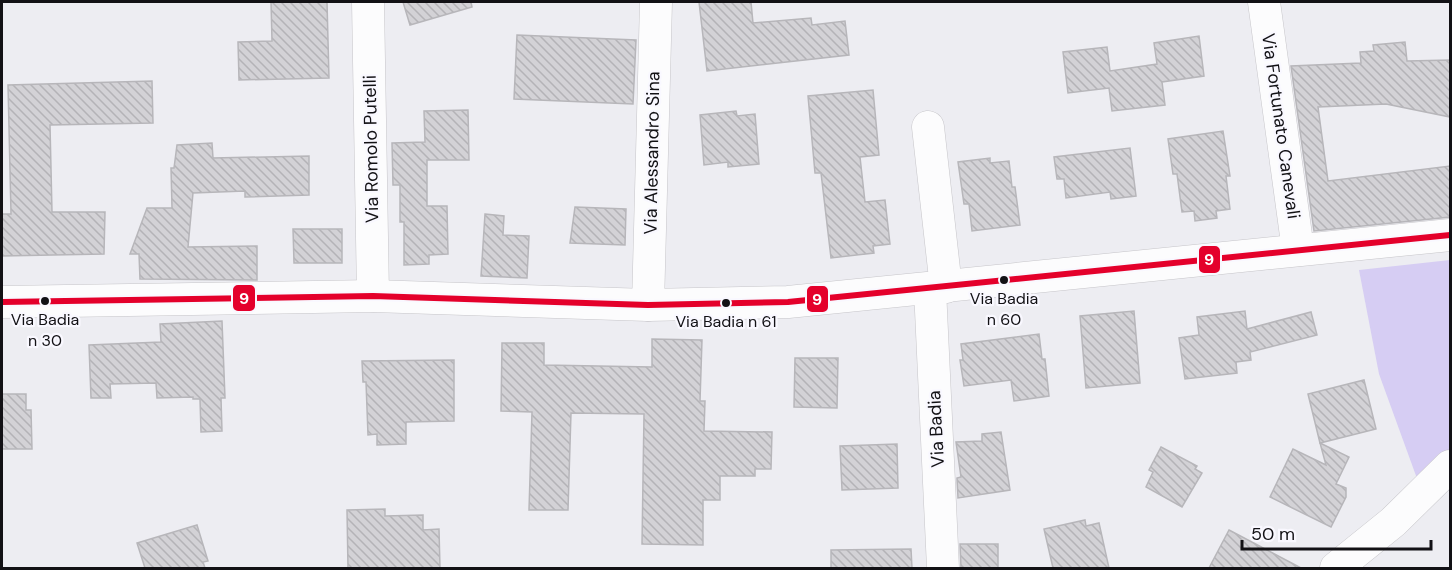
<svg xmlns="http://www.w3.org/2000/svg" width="1452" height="570" font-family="'DM Sans',sans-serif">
  <defs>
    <pattern id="building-back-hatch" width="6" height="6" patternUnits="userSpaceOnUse" patternTransform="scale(1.5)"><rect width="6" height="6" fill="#d3d2d6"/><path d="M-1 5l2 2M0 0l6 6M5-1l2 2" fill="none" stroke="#b4b3b7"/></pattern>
  </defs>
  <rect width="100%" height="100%" fill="#ededf2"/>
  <polygon fill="#d6cdf3" points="1450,260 1450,454 1419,484 1379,374 1359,270"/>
  <g fill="url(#building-back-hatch)" stroke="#b7b6ba" stroke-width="1.5">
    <polygon points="271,2 327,2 329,78 239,80 238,42 272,41"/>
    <polygon points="403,2 471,2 472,7 410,25"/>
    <polygon points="699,2 751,2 753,23 811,18 812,25 845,21 849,55 707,71"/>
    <polygon points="517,35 636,40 633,104 514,99"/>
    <polygon points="1199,36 1204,76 1162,82 1165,105 1112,111 1109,88 1068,93 1063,52 1107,47 1110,71 1157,64 1154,43"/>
    <polygon points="1405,42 1407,61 1450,60 1450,117 1386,104 1318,107 1328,181 1450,166 1450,217 1314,231 1291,66 1361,63 1360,52 1374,51 1373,45"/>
    <polygon points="152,81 153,123 50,125 52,212 105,212 104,254 2,256 2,214 11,214 8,85"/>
    <polygon points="873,90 879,155 860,157 865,202 885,200 890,244 873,246 874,253 831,258 821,173 815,173 808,96"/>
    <polygon points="468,110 469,160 427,160 427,206 447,206 448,254 429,255 429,264 404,265 404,222 400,222 400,185 393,185 392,143 425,142 424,111"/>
    <polygon points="736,111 737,116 755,114 759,164 728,167 728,162 704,165 700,115"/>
    <polygon points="1223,131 1230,176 1226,176 1230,209 1216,211 1217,218 1195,221 1194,211 1182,212 1177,174 1173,174 1168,139"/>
    <polygon points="212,143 213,158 309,156 309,195 245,197 245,191 193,193 188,247 257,246 257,280 140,279 139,254 130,254 147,208 172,208 171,168 174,168 177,145"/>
    <polygon points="1130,148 1136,196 1111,199 1110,192 1066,198 1064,179 1057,179 1054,157"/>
    <polygon points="990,158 990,163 1009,161 1012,187 1015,187 1020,225 972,231 969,204 964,204 958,162"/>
    <polygon points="575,207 626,209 625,245 570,243"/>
    <polygon points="485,214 504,216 503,235 529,236 527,278 481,276"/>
    <polygon points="293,229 342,229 342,263 294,263"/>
    <polygon points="1134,311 1140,383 1086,388 1080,316"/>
    <polygon points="1245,311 1247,329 1311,312 1317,335 1250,352 1251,360 1236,362 1237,373 1185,379 1179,338 1199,335 1197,317"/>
    <polygon points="222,321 225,398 221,398 222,431 201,432 200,399 193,399 193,397 157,398 156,383 110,384 111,398 91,398 89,345 161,342 160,324"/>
    <polygon points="1039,334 1042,359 1045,359 1049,396 1014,401 1011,380 964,386 960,360 963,360 961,344"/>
    <polygon points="652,339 702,340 700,401 705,401 704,431 772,432 771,469 755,469 755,476 720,476 720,500 703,500 703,545 642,544 644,414 571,413 568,510 529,510 532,412 501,411 502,343 544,343 544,365 652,367"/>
    <polygon points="795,358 838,358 837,408 794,407"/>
    <polygon points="454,360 454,421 406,422 406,444 377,445 377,434 368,435 366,382 363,382 362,361"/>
    <polygon points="1364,380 1376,429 1320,443 1308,394"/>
    <polygon points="2,394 26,394 26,410 31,410 32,449 2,449"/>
    <polygon points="1001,432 1010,490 958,498 957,478 961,477 956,442 982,441 982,434"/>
    <polygon points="1320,443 1349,457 1336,484 1346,488 1346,497 1331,527 1270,497 1293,449 1326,465"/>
    <polygon points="897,444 898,488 842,490 840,446"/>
    <polygon points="1161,447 1197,466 1195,469 1202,473 1182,507 1146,487 1153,472 1149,470"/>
    <polygon points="385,509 385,516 423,515 423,530 439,529 440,568 348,568 347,510"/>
    <polygon points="1085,520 1086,526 1099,523 1109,568 1053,568 1044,529"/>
    <polygon points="197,525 208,561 203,562 205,568 145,568 137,543"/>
    <polygon points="1229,530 1301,568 1209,568"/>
    <polygon points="960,544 998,544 998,568 961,568"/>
    <polygon points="911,549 912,568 831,568 831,550"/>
  </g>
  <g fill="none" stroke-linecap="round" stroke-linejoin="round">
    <defs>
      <g id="minor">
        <polyline points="368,2 373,296"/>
        <polyline points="1264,2 1298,250"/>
        <polyline points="928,127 946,287"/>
        <polyline points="930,289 943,568"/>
        <polyline points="2,302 373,296 648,305 788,302 1450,235"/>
        <polyline points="648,305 656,2"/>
        <polyline points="1336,568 1393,522 1450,466"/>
      </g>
    </defs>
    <use href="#minor" stroke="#c6c5c9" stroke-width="33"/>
    <use href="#minor" stroke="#fcfcfd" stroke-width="32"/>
    <defs>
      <polyline id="bus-1" points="2,302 373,296 648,305 788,302 1450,235"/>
    </defs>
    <use href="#bus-1" stroke="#f9f8ff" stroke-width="10"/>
    <use href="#bus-1" stroke="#e4002b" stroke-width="6"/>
  </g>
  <g fill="#121115" stroke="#f9f8ff" stroke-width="2">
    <circle cx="1004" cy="280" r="5"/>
    <circle cx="45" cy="301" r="5"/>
    <circle cx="726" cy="303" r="5"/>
  </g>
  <g text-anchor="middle" stroke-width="4.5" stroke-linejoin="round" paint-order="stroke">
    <g font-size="16" fill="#121115" stroke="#f9f8ff">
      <text x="1004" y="304">Via Badia<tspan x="1004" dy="21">n 60</tspan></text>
      <text x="45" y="325">Via Badia<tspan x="45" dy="21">n 30</tspan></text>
      <text x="726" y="327">Via Badia n 61</text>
    </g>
    <g font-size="18" fill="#121115" stroke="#f9f8ff">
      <text transform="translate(1281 126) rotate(82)" y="6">Via Fortunato Canevali</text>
      <text transform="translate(371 149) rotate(-91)" y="6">Via Romolo Putelli</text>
      <text transform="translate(652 153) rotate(-89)" y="6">Via Alessandro Sina</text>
      <text transform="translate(936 429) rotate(-93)" y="6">Via Badia</text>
    </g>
  </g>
  <g stroke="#f9f8ff" stroke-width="2">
    <rect x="1198" y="245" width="23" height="29" rx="6" fill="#e4002b"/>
    <rect x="232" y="284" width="24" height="28" rx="6" fill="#e4002b"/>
    <rect x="806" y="285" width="23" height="28" rx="6" fill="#e4002b"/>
  </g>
  <g font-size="16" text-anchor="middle" font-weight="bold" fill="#fff">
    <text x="1209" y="265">9</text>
    <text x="244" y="304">9</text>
    <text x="817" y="305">9</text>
  </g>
  <rect width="1452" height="570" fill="none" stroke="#121115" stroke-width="6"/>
  <path d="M1242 540v9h189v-9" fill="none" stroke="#121115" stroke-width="3"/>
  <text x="1251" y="540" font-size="18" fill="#121115" stroke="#f9f8ff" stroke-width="4.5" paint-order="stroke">50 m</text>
</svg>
